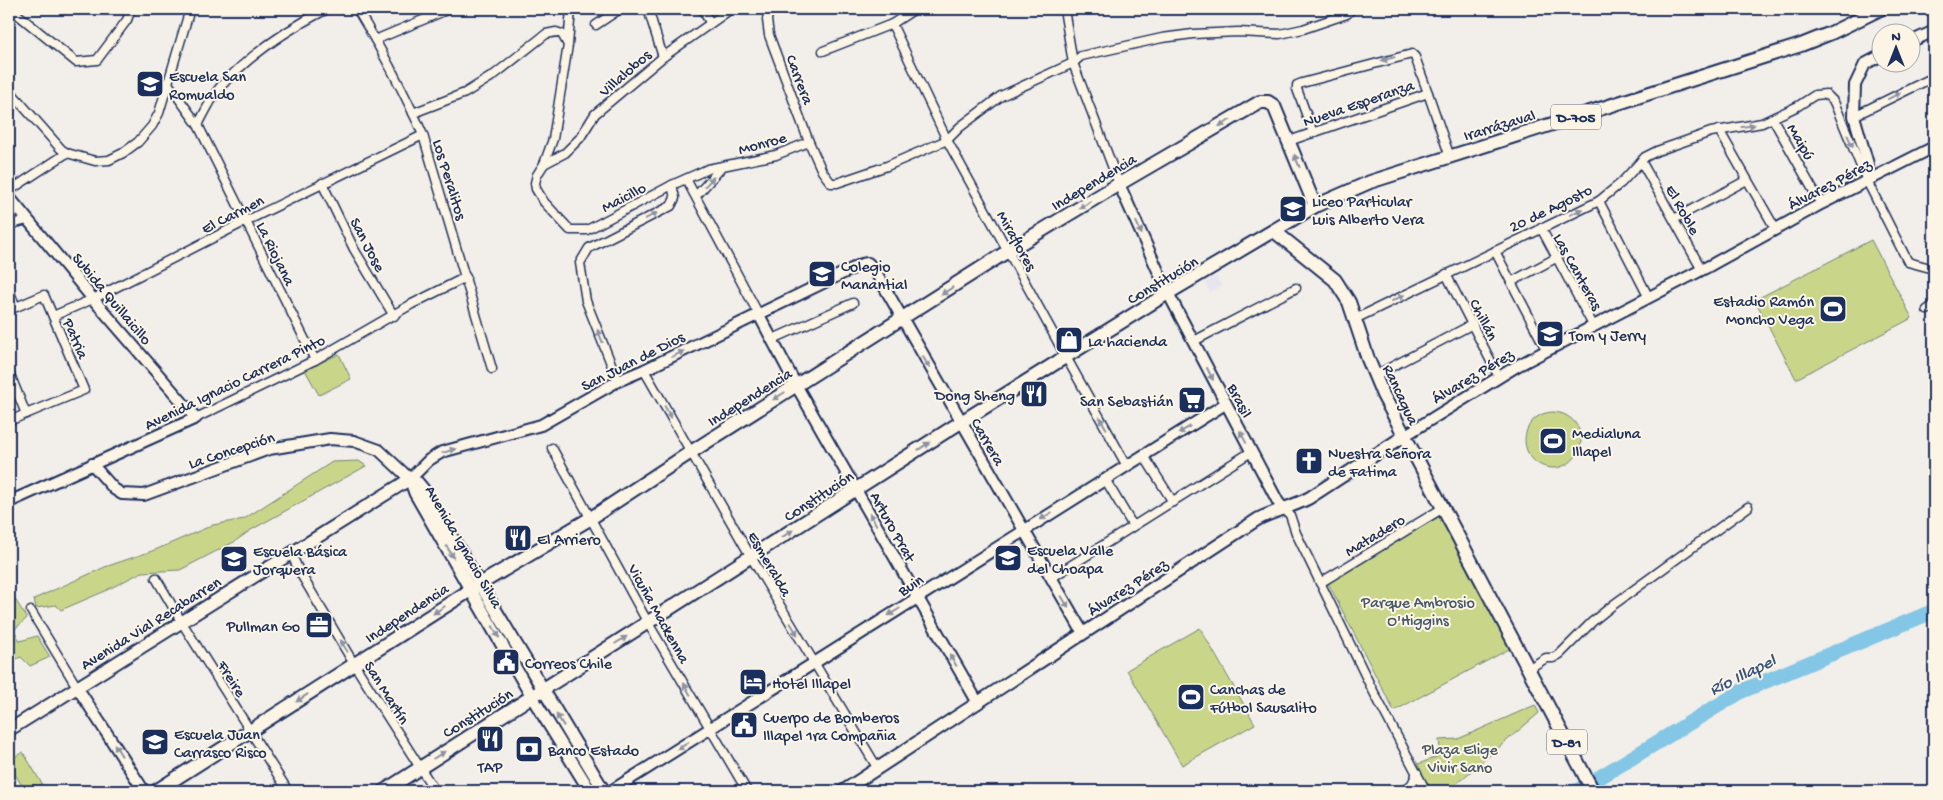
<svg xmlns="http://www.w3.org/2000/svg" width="1943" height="800" font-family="'Gochi Hand',sans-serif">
  <rect width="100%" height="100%" fill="#f2eee9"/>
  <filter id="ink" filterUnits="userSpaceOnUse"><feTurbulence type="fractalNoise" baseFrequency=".02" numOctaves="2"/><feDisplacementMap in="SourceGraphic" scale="10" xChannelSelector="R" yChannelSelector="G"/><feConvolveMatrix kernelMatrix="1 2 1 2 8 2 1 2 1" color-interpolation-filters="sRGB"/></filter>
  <g filter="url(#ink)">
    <polygon fill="#e7e5ee" points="1216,276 1221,286 1210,292 1205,282"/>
    <g fill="#c9d68a" stroke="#728274">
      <polygon points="1871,240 1912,318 1796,379 1755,300"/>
      <polygon points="339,354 351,379 319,395 305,370"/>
      <circle cx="1553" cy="440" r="28"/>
      <polygon points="359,461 366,466 251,530 234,542 180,570 142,572 103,592 61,610 56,605 36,608 34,599 105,567 155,550 213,525 244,519 332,462"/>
      <polygon points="1444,514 1511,648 1394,711 1327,581"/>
      <polygon points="9,590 27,618 14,630 20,641 37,636 50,657 30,666 21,657 9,662"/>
      <polygon points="1200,628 1255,724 1182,765 1127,670"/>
      <polygon points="1535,705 1539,713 1448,791 1431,791 1416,765 1441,755 1439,740 1458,739"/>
      <polygon points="23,752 42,784 30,791 25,791 9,764 9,760"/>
    </g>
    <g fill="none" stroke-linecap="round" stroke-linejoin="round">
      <polyline stroke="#84c6e5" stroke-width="15" points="1577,791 1742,691 1934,611"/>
      <defs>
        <g id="minor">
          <polyline points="11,9 76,62 97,60 127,20 131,9"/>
          <path d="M357,9c24,40 47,82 66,126l69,234"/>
          <polyline points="571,9 568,45 553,139 544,164 537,175 535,183 536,189 544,202 570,230 587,230 672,185 708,169 776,155 809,142"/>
          <polyline points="648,9 663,57"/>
          <polyline points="702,9 710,22"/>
          <polyline points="769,9 767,20 769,35 809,142 822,171 831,183 837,183 887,166 947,140 960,127 1001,96 1073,63 1081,56 1162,38 1193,34 1238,32 1280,34 1303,29 1347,14 1351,9"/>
          <polyline points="1064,9 1073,63 1119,184"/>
          <polyline points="892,24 947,140 1066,357 1127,466"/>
          <polyline points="596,25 620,9"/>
          <polyline points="375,40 449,9"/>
          <polyline points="823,51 892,24 915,9"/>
          <polyline points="167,82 198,125 315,360"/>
          <polyline points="9,90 61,149 67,153 95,161 109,160 123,153 138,142 152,126 159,113 190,9"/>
          <polyline points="413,113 465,93 494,75 546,34 556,32 562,34 567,43"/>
          <polyline points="1854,116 1934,77"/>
          <polyline points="1773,119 1821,204"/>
          <path d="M198,125c7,-13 14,-29 24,-40 29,-31 68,-57 105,-76"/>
          <polyline points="1719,130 1776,230"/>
          <polyline points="1313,133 1297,89 1297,85 1302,83 1412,54 1415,57 1428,93"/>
          <polyline points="1289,141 1428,93 1450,157"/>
          <polyline points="1641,161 1702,270"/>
          <polyline points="544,164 565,153 580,138 595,114 663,57 731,9"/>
          <polyline points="686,179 758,313"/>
          <polyline points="322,183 354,249 394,316"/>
          <polyline points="9,191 67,153"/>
          <polyline points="696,196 721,168"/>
          <polyline points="1599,201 1649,298"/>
          <polyline points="1674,219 1747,180"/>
          <polyline points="9,225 27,220"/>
          <polyline points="1541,228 1594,327"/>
          <polyline points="1495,251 1547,351"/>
          <polyline points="1446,274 1499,377"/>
          <polyline points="1511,282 1556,258"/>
          <polyline points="9,291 16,307"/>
          <polyline points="9,310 44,295 84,390 9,421"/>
          <polyline points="1927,310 1934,305"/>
          <polyline points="53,316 93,299 246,221 423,135"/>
          <polyline points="1355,319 1599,201 1621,183 1645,157 1657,151 1711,132 1762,123 1798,106 1815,95 1826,94 1834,102 1867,181 1908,262 1934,269"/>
          <polyline points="773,339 853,303"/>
          <polyline points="1194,341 1296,288"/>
          <polyline points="644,370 751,557 878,769"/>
          <polyline points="9,372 26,414"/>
          <polyline points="1374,376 1473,324"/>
          <polyline points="618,381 586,301 580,263 589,248 671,206 675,198 672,185"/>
          <polyline points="196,418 315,360 412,304 466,277"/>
          <polyline points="552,448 648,623 747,791"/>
          <polyline points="1144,456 1173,502"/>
          <polyline points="1105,479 1133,526"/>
          <polyline points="1284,509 1290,515 1296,533 1370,685 1426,791"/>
          <polyline points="291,553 299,571 354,664 435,791"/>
          <polyline points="156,578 181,621 288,791"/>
          <polyline points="1051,578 1251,452"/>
          <polyline points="1320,583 1443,508"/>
          <polyline points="31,611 77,687"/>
          <polyline points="1528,669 1546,658 1553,658 1560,654 1592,622 1613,605 1748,507"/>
          <polyline points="1403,791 1412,784 1417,773"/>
        </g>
        <g id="tertiary">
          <polyline points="1910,42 1934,31"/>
          <polyline points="1867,181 1868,164 1854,116 1855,85 1865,64 1880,56"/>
          <polyline points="1119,184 1168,293 1278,502 1284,509"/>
          <polyline points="9,197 93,299 196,418 9,502"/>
          <polyline points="758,313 796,385 978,703"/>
          <polyline points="1404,436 1517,366 1711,265 1821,204 1934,147"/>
          <polyline points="92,464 114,489 122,494 144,495 269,449 330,439 354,441 379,450 410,479 429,460 442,452 541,425 618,381 644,370 862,264 868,263 874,269 1083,633"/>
          <polyline points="77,687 144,791"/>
          <polyline points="611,791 1225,404"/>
        </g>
        <g id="secondary">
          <polyline points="410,479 418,483 423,489 604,791"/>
          <polyline points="410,479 415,493 532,697 590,791"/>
          <polyline points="9,730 410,479"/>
          <path d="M843,791l415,-272c16,-8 34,-12 51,-21l95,-62"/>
        </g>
        <g id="primary">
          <polyline points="1274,231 1335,280 1349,302 1368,359 1383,395 1593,791"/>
          <polyline points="156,791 480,584 591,518 691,452 1008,251 1119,184 1260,102 1268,102 1274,106 1315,206"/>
          <polyline points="384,791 961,422 1168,293 1315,206 1370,182 1801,45 1831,33 1880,9"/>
        </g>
      </defs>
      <use href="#minor" stroke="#1b2f5e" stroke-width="11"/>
      <use href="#tertiary" stroke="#1b2f5e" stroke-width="14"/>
      <use href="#secondary" stroke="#1b2f5e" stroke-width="15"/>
      <use href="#primary" stroke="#1b2f5e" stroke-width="16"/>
      <use href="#minor" stroke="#fcf5e5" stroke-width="8"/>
      <use href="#tertiary" stroke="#fcf5e5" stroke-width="10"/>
      <use href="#secondary" stroke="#fcf5e5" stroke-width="11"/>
      <use href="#primary" stroke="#fcf5e5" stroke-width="12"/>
    </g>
    <defs><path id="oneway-solid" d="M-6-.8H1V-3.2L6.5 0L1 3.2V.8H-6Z" transform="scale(1.25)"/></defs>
    <g fill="#8c92a2">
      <use href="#oneway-solid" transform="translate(1388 59) rotate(165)"/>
      <use href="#oneway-solid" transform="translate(1894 96) rotate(-26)"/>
      <use href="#oneway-solid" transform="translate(1225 123) rotate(150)"/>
      <use href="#oneway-solid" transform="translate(1748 126) rotate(-10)"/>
      <use href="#oneway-solid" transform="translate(1850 141) rotate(67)"/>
      <use href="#oneway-solid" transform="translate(1297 161) rotate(-112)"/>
      <use href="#oneway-solid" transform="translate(709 182) rotate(-46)"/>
      <use href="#oneway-solid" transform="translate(1085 205) rotate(149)"/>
      <use href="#oneway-solid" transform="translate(1576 212) rotate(-25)"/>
      <use href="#oneway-solid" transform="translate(651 216) rotate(-27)"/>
      <use href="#oneway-solid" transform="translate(1139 228) rotate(66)"/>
      <use href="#oneway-solid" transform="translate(947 291) rotate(147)"/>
      <use href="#oneway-solid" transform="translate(1398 298) rotate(-26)"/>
      <use href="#oneway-solid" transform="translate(600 336) rotate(-112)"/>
      <use href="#oneway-solid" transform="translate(678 354) rotate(-26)"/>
      <use href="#oneway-solid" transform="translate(926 362) rotate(60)"/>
      <use href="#oneway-solid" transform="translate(1210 374) rotate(63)"/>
      <use href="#oneway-solid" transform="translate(779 396) rotate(148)"/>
      <use href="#oneway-solid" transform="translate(668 412) rotate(60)"/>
      <use href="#oneway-solid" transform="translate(1103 423) rotate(-120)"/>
      <use href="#oneway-solid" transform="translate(1184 430) rotate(148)"/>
      <use href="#oneway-solid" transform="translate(1243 437) rotate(-118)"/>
      <use href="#oneway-solid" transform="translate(924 446) rotate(-33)"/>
      <use href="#oneway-solid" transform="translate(449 451) rotate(-17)"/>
      <use href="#oneway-solid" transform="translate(1046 516) rotate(148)"/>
      <use href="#oneway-solid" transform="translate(873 519) rotate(-119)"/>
      <use href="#oneway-solid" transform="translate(787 534) rotate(-33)"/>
      <use href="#oneway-solid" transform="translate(450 552) rotate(60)"/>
      <use href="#oneway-solid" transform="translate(1065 602) rotate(59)"/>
      <use href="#oneway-solid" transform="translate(439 610) rotate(147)"/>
      <use href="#oneway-solid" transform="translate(894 612) rotate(148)"/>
      <use href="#oneway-solid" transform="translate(794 629) rotate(59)"/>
      <use href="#oneway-solid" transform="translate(496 632) rotate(61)"/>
      <use href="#oneway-solid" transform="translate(621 640) rotate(-32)"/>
      <use href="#oneway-solid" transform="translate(344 646) rotate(-121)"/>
      <use href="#oneway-solid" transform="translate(953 660) rotate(-120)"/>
      <use href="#oneway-solid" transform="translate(687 689) rotate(-120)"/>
      <use href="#oneway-solid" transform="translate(302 698) rotate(147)"/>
      <use href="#oneway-solid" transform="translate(560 720) rotate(-122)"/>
      <use href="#oneway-solid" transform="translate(683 746) rotate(148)"/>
      <use href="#oneway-solid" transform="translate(118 750) rotate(-122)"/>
      <use href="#oneway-solid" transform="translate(439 755) rotate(-32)"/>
    </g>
  </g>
  <defs>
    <symbol id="school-square" viewBox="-11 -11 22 22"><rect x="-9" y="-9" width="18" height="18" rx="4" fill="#1b2f5e" stroke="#fcf5e5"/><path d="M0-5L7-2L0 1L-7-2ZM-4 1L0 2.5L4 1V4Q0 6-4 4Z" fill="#fff"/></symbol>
    <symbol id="stadium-square" viewBox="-11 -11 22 22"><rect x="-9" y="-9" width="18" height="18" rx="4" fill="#1b2f5e" stroke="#fcf5e5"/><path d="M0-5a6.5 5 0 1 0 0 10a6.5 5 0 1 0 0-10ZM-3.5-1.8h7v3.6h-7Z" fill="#fff"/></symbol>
    <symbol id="shop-square" viewBox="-11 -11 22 22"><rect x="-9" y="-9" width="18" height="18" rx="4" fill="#1b2f5e" stroke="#fcf5e5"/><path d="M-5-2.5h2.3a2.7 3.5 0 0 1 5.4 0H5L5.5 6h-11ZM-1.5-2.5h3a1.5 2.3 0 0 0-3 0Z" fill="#fff"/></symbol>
    <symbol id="restaurant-square" viewBox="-11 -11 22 22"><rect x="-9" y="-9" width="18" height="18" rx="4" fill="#1b2f5e" stroke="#fcf5e5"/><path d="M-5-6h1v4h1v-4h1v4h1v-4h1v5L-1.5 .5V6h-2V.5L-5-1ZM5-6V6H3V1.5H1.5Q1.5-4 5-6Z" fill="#fff"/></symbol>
    <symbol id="supermarket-square" viewBox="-11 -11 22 22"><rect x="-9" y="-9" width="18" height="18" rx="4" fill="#1b2f5e" stroke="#fcf5e5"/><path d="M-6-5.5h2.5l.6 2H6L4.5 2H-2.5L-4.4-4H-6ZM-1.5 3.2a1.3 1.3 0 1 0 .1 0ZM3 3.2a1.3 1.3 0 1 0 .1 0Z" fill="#fff"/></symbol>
    <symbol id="church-square" viewBox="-11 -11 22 22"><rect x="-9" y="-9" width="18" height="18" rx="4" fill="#1b2f5e" stroke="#fcf5e5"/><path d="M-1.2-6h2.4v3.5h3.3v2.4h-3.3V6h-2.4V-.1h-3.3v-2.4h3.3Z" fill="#fff"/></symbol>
    <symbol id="office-square" viewBox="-11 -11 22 22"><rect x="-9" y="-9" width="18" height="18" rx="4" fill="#1b2f5e" stroke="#fcf5e5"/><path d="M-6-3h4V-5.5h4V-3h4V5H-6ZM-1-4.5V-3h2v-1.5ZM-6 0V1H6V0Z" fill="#fff"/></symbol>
    <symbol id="civic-square" viewBox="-11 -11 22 22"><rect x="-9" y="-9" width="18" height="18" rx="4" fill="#1b2f5e" stroke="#fcf5e5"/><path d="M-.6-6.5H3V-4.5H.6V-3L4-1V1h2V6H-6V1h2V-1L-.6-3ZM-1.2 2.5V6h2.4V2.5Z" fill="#fff"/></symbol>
    <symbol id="hotel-square" viewBox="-11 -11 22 22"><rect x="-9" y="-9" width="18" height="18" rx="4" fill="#1b2f5e" stroke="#fcf5e5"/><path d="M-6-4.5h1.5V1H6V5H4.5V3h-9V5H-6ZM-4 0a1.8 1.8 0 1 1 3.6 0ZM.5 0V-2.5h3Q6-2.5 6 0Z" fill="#fff"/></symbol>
    <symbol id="bank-square" viewBox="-11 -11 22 22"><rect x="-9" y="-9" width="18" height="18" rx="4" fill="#1b2f5e" stroke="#fcf5e5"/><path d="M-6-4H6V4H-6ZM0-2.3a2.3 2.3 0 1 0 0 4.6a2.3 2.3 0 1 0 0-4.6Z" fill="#fff"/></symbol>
  </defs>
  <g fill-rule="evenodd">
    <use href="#school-square" x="134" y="68" width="32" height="32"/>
    <use href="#school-square" x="1277" y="193" width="32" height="32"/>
    <use href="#school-square" x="806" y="258" width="32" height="32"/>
    <use href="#stadium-square" x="1817" y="293" width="32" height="32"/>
    <use href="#school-square" x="1534" y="318" width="32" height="32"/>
    <use href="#shop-square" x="1053" y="324" width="32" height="32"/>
    <use href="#restaurant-square" x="1018" y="378" width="32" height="32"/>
    <use href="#supermarket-square" x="1176" y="384" width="32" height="32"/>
    <use href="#stadium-square" x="1537" y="425" width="32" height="32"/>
    <use href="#church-square" x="1293" y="445" width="32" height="32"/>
    <use href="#restaurant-square" x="502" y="522" width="32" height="32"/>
    <use href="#school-square" x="992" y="542" width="32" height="32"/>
    <use href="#school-square" x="218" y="543" width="32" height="32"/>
    <use href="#office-square" x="303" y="609" width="32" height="32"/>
    <use href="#civic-square" x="490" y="646" width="32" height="32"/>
    <use href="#hotel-square" x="737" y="666" width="32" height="32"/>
    <use href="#stadium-square" x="1175" y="681" width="32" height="32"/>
    <use href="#civic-square" x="728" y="709" width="32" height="32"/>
    <use href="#restaurant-square" x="474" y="723" width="32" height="32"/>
    <use href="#school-square" x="139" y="726" width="32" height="32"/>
    <use href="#bank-square" x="513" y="733" width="32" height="32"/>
  </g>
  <g text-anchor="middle" stroke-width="4" stroke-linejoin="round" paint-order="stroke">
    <g fill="#fcf5e5" stroke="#5e6a86" stroke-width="1">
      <rect x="1551" y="104.5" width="50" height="25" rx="4"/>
      <rect x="1547" y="729.5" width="40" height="25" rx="4"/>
    </g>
    <g font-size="15" font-weight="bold" fill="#1b2f5e">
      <text x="1576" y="122">D-705</text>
      <text x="1567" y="747">D-81</text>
    </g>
    <g font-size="16" fill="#1b2f5e" stroke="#fcf5e5">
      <text transform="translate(624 72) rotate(-41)" y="6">Villalobos</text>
      <text transform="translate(801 79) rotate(69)" y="6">Carrera</text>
      <text transform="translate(1358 102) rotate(-19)" y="6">Nueva Esperanza</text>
      <text transform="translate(1499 124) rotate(-17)" y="6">Irarrázaval</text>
      <text transform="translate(1802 141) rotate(60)" y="6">Maipú</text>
      <text transform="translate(762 142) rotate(-15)" y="6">Monroe</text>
      <text transform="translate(451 179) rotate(73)" y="6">Los Peralitos</text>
      <text transform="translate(1093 181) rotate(-31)" y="6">Independencia</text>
      <text transform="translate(1829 183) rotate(-28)" y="6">Álvarez Pérez</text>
      <text transform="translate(623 196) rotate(-27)" y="6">Maicillo</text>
      <text transform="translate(1550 207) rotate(-26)" y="6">20 de Agosto</text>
      <text transform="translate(1684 209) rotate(61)" y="6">El Roble</text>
      <text transform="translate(232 213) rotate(-27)" y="6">El Carmen</text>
      <text transform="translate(1018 240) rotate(61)" y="6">Miraflores</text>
      <text transform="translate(369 244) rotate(62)" y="6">San Jose</text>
      <text transform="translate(277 253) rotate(64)" y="6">La Riojana</text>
      <text transform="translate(1579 271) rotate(61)" y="6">Las Canteras</text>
      <text transform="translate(1162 279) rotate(-31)" y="6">Constitución</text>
      <text transform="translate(113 298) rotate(50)" y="6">Subida Quillaicillo</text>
      <text transform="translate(1485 319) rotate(63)" y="6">Chillán</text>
      <text transform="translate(77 338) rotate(67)" y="6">Patria</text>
      <text transform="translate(632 360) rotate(-27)" y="6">San Juan de Dios</text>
      <text transform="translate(1472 375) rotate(-31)" y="6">Álvarez Pérez</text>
      <text transform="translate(234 381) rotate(-26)" y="6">Avenida Ignacio Carrera Pinto</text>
      <text transform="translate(1402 394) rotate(65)" y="6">Rancagua</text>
      <text transform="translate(749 396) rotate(-32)" y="6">Independencia</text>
      <text transform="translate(1241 400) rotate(63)" y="6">Brasil</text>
      <text transform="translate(989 441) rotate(60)" y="6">Carrera</text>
      <text transform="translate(231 449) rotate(-18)" y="6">La Concepción</text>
      <text transform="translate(818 495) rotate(-33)" y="6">Constitución</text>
      <text transform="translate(894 526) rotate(61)" y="6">Arturo Prat</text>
      <text transform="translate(1374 534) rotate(-31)" y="6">Matadero</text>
      <text transform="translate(465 546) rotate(60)" y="6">Avenida Ignacio Silva</text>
      <text transform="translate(771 563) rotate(60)" y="6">Esmeralda</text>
      <text transform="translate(910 584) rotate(-33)" y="6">Buin</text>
      <text transform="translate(1127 586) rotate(-33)" y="6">Álvarez Pérez</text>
      <text transform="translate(406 612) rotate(-33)" y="6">Independencia</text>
      <text transform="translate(660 613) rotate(61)" y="6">Vicuña Mackenna</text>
      <text transform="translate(150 622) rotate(-32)" y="6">Avenida Vial Recabarren</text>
      <text transform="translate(233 678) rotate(58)" y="6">Freire</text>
      <text transform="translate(388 692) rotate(58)" y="6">San Martín</text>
      <text transform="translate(477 712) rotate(-32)" y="6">Constitución</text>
    </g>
    <g font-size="16" fill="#1b2f5e" stroke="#fcf5e5" text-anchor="start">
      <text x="169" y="81">Escuela San<tspan x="169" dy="18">Romualdo</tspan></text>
      <text x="1312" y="206">Liceo Particular<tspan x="1312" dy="18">Luis Alberto Vera</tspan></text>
      <text x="841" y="271">Colegio<tspan x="841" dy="18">Manantial</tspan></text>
      <text x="1814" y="306" text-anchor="end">Estadio Ramón<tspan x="1814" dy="18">Moncho Vega</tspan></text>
      <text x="1569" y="340">Tom y Jerry</text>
      <text x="1088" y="346">La hacienda</text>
      <text x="1015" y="400" text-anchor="end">Dong Sheng</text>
      <text x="1173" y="406" text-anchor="end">San Sebastián</text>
      <text x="1572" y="438">Medialuna<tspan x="1572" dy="18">Illapel</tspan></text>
      <text x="1328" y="458">Nuestra Señora<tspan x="1328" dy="18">de Fatima</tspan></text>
      <text x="537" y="544">El Arriero</text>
      <text x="1027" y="555">Escuela Valle<tspan x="1027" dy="18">del Choapa</tspan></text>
      <text x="253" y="556">Escuela Básica<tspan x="253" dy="18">Jorquera</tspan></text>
      <text x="300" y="631" text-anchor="end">Pullman Go</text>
      <text x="525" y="668">Correos Chile</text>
      <text x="772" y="688">Hotel Illapel</text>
      <text x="1210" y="694">Canchas de<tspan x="1210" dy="18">Fútbol Sausalito</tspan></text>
      <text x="763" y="722">Cuerpo de Bomberos<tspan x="763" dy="18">Illapel 1ra Compañia</tspan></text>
      <text x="174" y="739">Escuela Juan<tspan x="174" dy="18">Carrasco Risco</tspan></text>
      <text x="548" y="755">Banco Estado</text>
      <text x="490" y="772" text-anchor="middle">TAP</text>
    </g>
    <g font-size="16" fill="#465969" stroke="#fcf5e5">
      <text x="1418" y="607">Parque Ambrosio<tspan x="1418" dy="18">O'Higgins</tspan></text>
      <text x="1460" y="754">Plaza Elige<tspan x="1460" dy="18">Vivir Sano</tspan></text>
    </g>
    <g font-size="18" font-style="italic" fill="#355580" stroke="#fcf5e5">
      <text transform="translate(1742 674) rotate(-26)" y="6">Río Illapel</text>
    </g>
  </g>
  <rect width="1943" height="800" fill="none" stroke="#fcf5e5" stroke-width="30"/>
  <rect x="15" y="15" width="1913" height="770" fill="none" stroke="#1b2f5e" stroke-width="2" filter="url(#ink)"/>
  <g transform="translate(1896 48)"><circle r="24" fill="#fcf5e5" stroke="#a2a6af"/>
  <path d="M0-4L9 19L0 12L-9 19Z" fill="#1b2f5e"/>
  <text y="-8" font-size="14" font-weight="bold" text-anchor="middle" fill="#1b2f5e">N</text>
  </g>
</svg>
